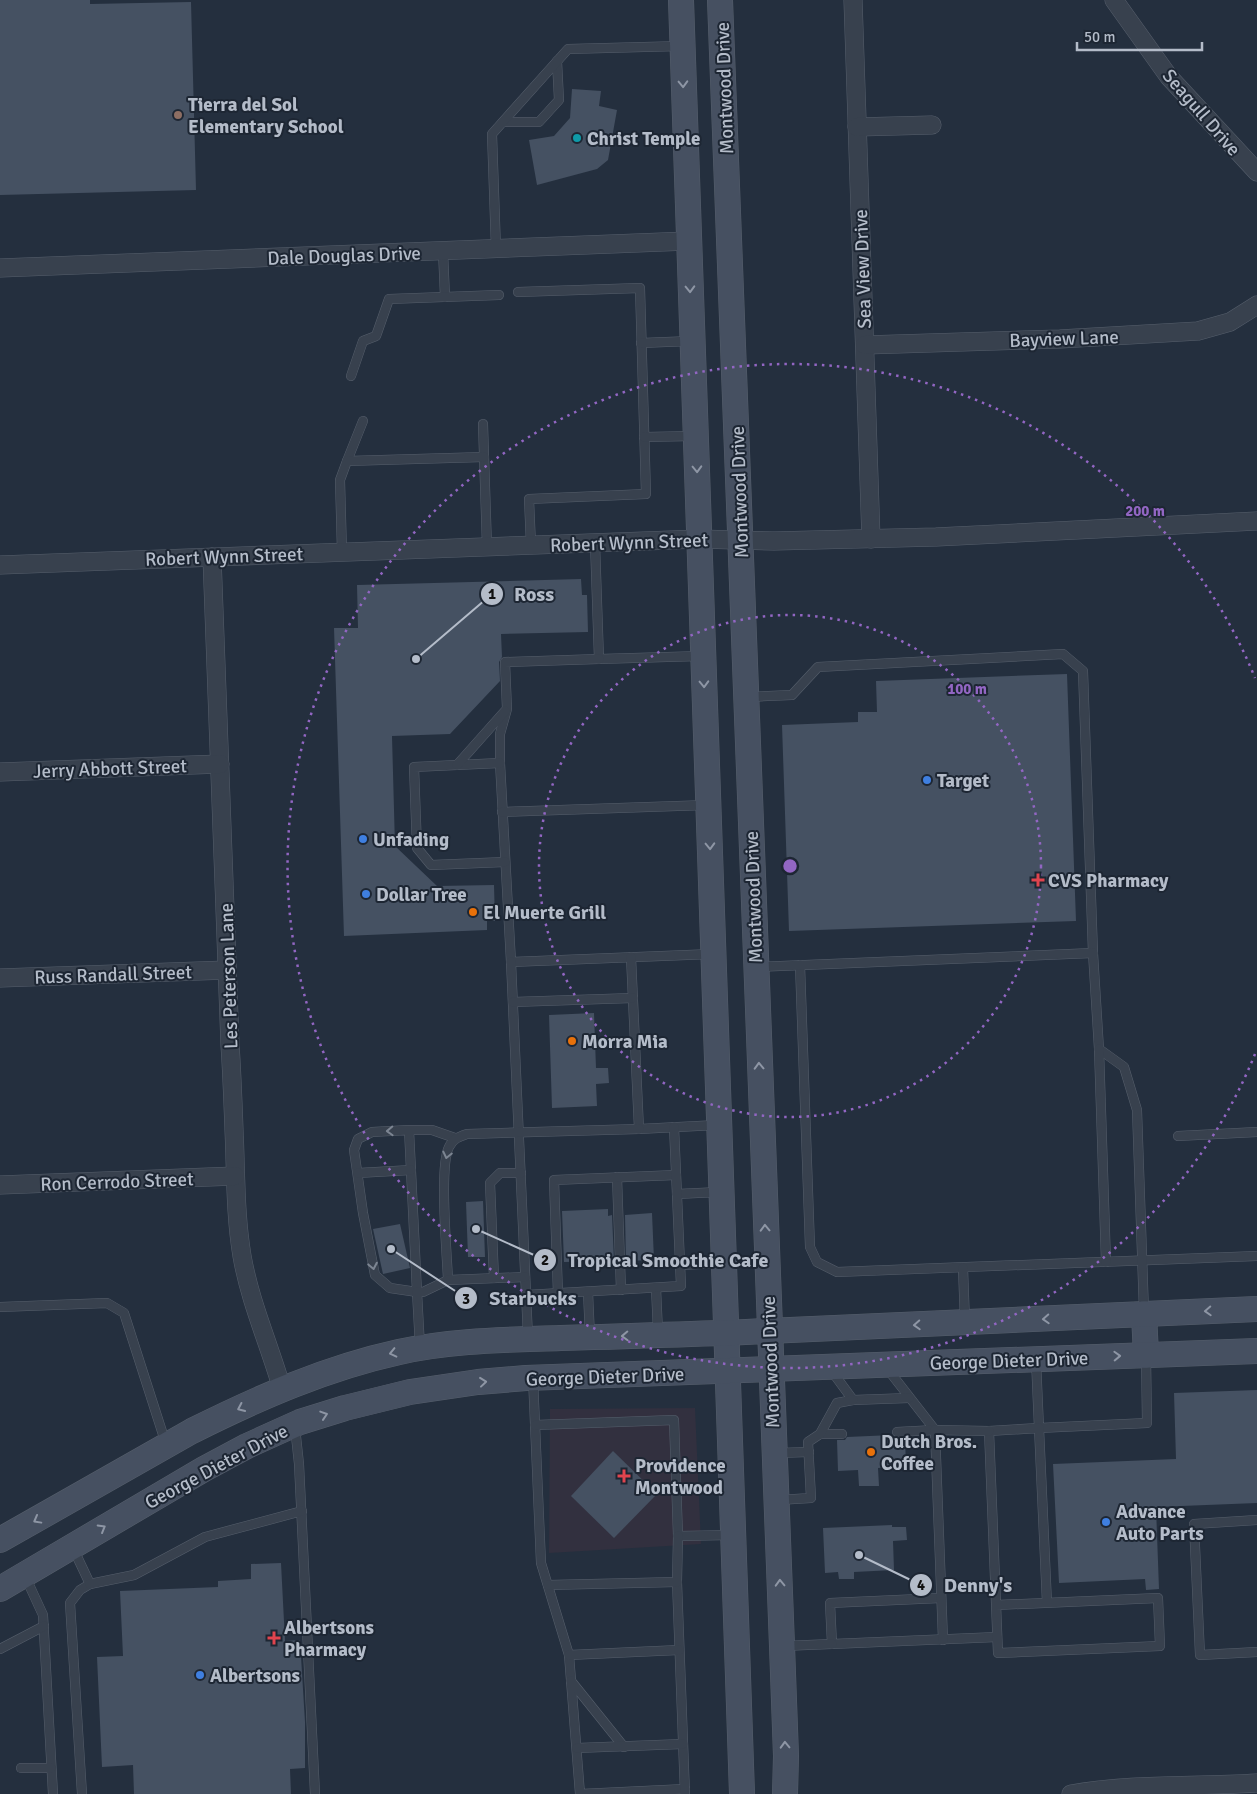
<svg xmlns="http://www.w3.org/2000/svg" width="1257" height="1794" font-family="Signika,sans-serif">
  <rect width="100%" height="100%" fill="#242f3e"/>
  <polygon fill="#32303f" points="695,1408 701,1544 549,1553 550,1409"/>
  <g fill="#455162">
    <polygon points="0,0 90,0 90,4 191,2 196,190 0,195"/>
    <polygon points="572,89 601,91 599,106 617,110 608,160 597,169 537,185 529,140 554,136 570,118"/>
    <polygon points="581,579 582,595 587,595 588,632 501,634 502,657 499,662 500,681 450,734 392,736 395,846 437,886 494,885 495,921 487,921 487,930 344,936 334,628 358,628 357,585"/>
    <polygon points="1067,674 1076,921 789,931 782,725 858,722 858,712 877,712 876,681"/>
    <polygon points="594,1013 596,1068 608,1068 609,1083 596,1084 597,1106 552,1108 549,1015"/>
    <polygon points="483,1201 485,1257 468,1257 466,1202"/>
    <polygon points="608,1209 608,1216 612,1215 614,1261 564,1262 562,1211"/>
    <polygon points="652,1213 654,1260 626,1261 625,1215"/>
    <polygon points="400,1224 410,1268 383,1274 373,1229"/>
    <polygon points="1257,1390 1257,1503 1156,1507 1159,1589 1146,1590 1145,1579 1059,1583 1053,1464 1176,1459 1174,1393"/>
    <polygon points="892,1435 895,1438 905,1438 906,1466 878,1468 879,1486 859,1486 858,1470 838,1471 837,1440 845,1440 847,1437"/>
    <polygon points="613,1451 657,1494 614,1538 571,1496"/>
    <polygon points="892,1525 892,1527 906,1527 907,1540 893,1541 894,1570 854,1572 854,1579 839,1579 838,1572 825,1573 823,1528"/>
    <polygon points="281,1563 285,1641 300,1640 305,1722 305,1768 290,1769 291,1794 134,1794 133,1765 102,1767 97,1657 123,1656 120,1591 218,1587 218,1581 251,1579 251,1564"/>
  </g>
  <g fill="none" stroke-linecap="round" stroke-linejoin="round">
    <defs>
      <g id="lane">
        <polyline points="503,122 539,122 559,100 557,61"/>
        <polyline points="496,249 492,134 568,49 682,46"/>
        <polyline points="443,251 445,297"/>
        <polyline points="518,292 640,288 646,494 529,499 531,545"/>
        <polyline points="641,343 691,341"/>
        <polyline points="351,376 363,341 376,336 389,299 499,295"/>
        <polyline points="483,424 487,547"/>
        <polyline points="644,437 694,436"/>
        <polyline points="347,461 363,421"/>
        <polyline points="595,543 599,659 701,656"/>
        <polyline points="342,552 340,480 347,461 484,457"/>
        <polyline points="599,659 505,662 507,709 500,734 500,763 511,962 712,954"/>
        <polyline points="748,697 792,695 818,667 1063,654 1083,671 1093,953"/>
        <polyline points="500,763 414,767 417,848 431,865 505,862"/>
        <polyline points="457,765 505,711"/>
        <polyline points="502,812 707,805"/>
        <polyline points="631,957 639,1129 717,1125"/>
        <polyline points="511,962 528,1337"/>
        <polyline points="800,965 810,1247 817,1262 837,1272 1257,1256"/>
        <polyline points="758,967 1093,953 1099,1049 1124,1067 1137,1110 1144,1312"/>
        <polyline points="513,1002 633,998"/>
        <polyline points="1099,1049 1106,1262"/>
        <polyline points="409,1130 417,1292 390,1288 375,1275 363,1213 354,1150 358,1139 372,1132 409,1130 432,1130 455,1138"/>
        <polyline points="1178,1136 1257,1132"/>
        <polyline points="358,1173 411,1170"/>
        <polyline points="617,1177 621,1290"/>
        <polyline points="677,1194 719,1192"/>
        <polyline points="680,1265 722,1263"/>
        <polyline points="963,1268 965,1322"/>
        <polyline points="494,1278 490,1183 500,1173 521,1173"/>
        <path d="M448,1280c-1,-26 -9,-114 1,-133 4,-8 9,-10 18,-13l172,-5"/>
        <polyline points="656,1288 658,1332"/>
        <polyline points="588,1292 590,1337"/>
        <polyline points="558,1294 554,1180 676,1175"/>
        <polyline points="526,1295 681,1286 674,1127"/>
        <polyline points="0,1307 107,1303 124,1313 166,1444"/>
        <polyline points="420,1347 417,1292 423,1292 448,1280 525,1277"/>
        <polyline points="1036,1360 1039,1428 1147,1423 1146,1356"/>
        <polyline points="886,1367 935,1430"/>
        <polyline points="831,1370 853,1400 909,1398"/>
        <polyline points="533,1378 541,1563 569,1655 580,1794 685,1789"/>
        <polyline points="535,1425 674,1420 678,1536 732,1535"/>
        <polyline points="295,1427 299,1464 315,1794"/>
        <polyline points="897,1432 935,1430"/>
        <polyline points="820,1434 842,1434"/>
        <polyline points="777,1453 809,1452"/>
        <polyline points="778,1500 811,1498 808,1442 820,1434 837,1403 853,1400"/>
        <polyline points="1257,1520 1194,1524 1200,1655 1257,1652"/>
        <polyline points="73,1548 90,1584 80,1590 70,1603 82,1794"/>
        <polyline points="25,1576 43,1615 53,1794"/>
        <polyline points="677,1582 685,1794"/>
        <polyline points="90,1584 134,1575 205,1537 302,1511"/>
        <polyline points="548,1585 677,1582 678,1536"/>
        <polyline points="941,1598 830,1603 832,1644 997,1637"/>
        <polyline points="996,1605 1158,1598 1160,1646 998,1653 989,1431 1039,1428 1047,1603"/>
        <polyline points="943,1640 935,1430 989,1431"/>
        <polyline points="783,1646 832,1644"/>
        <polyline points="0,1649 44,1626"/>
        <polyline points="569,1655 679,1650"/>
        <polyline points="571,1681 624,1747"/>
        <polyline points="577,1748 683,1744"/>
        <polyline points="21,1768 51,1768"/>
      </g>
      <g id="street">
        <polyline points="853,0 871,539"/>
        <polyline points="1114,0 1169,77 1257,172"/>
        <polyline points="857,127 932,125"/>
        <polyline points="0,268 688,241"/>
        <polyline points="865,345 1060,339 1198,331 1230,322 1257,305"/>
        <path d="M212,557c7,163 11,326 18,488 2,29 3,57 4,85 2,42 1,84 8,126 8,46 27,88 40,133"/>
        <polyline points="0,565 699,539 774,541 936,537 1257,521"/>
        <polyline points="0,772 220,764"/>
        <polyline points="0,978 227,970"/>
        <polyline points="0,1185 235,1176"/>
        <path d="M1071,1794c62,-11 124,-7 186,-11"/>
      </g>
      <g id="secondary">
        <polyline points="681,0 742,1794"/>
        <path d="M720,0c21,549 39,1098 62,1646l4,110 -1,38"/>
        <polyline points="1144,1314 1146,1355"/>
        <path d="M0,1540l192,-109c66,-33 134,-63 207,-79 53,-12 108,-12 162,-14 69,-2 138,-4 207,-7 163,-6 326,-14 489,-22"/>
        <polyline points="0,1589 204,1469 247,1446 300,1422 345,1408 410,1392 478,1382 526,1378 1257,1351"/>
      </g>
    </defs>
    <use href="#lane" stroke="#565f6c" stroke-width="10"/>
    <use href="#street" stroke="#565f6c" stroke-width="19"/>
    <use href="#secondary" stroke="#565f6c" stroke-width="26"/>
    <use href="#lane" stroke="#38414e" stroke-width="9"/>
    <use href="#street" stroke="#38414e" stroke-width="18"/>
    <use href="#secondary" stroke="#465061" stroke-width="25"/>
  </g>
  <defs><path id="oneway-chevron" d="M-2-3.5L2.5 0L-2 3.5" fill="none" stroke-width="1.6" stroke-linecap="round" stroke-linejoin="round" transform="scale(1.25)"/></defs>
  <g stroke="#8e96a5">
    <use href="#oneway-chevron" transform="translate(683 84) rotate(88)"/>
    <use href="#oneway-chevron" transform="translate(690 289) rotate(88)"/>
    <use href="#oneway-chevron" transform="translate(697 469) rotate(88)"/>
    <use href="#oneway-chevron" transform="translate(704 684) rotate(88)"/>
    <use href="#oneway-chevron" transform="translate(710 846) rotate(88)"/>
    <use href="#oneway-chevron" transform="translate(759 1066) rotate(-92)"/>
    <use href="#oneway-chevron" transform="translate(765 1228) rotate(-92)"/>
    <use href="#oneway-chevron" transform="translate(1208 1311) rotate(177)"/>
    <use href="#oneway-chevron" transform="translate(1046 1319) rotate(177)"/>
    <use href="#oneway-chevron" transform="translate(917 1325) rotate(177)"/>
    <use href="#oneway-chevron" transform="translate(625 1336) rotate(178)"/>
    <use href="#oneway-chevron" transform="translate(393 1353) rotate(167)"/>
    <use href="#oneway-chevron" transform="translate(1117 1356) rotate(-2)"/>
    <use href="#oneway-chevron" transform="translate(483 1382) rotate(-6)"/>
    <use href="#oneway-chevron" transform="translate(241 1408) rotate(155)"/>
    <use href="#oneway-chevron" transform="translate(324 1415) rotate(-18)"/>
    <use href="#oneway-chevron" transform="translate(37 1520) rotate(151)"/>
    <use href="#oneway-chevron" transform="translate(102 1528) rotate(-30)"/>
    <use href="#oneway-chevron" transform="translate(780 1583) rotate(-92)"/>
    <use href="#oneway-chevron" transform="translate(785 1745) rotate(-92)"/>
  </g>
  <g stroke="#7c8592">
    <use href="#oneway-chevron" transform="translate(390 1131) rotate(178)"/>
    <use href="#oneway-chevron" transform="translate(447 1155) rotate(103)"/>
    <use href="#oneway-chevron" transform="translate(373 1266) rotate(79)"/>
  </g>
  <g fill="none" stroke="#9266c3" stroke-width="2.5" stroke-dasharray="2.5 5">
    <circle cx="790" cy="866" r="251"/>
    <path d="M1255 1054A502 502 0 1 1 1255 678"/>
  </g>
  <circle fill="#8d6e63" stroke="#1d2633" stroke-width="2" cx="178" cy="115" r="5"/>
  <circle fill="#0f9aa8" stroke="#1d2633" stroke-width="2" cx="577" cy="138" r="5"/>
  <g fill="#3f7fe0" stroke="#1d2633" stroke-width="2">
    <circle cx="927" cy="780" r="5"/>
    <circle cx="363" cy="839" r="5"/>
    <circle cx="366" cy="894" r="5"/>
    <circle cx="1106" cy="1522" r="5"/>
    <circle cx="200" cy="1675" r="5"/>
  </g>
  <g fill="#e0444e" stroke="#1d2633" stroke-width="2">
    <path d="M1035.5 872.5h5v5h5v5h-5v5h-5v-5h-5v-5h5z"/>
    <path d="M621.5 1468.5h5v5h5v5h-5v5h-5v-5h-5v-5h5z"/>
    <path d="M271.5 1630.5h5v5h5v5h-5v5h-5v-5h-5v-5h5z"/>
  </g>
  <g fill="#e8710a" stroke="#1d2633" stroke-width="2">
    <circle cx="473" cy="912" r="5"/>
    <circle cx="572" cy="1041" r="5"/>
    <circle cx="871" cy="1452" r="5"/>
  </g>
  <g text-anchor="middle" stroke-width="4" stroke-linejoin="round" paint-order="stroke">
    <g font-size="19" fill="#b4bcc9" stroke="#1d2633">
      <text transform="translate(724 88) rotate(-92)" y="7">Montwood Drive</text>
      <text transform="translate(1202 112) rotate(49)" y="7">Seagull Drive</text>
      <text transform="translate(344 255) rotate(-2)" y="7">Dale Douglas Drive</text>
      <text transform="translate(862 269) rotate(-92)" y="7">Sea View Drive</text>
      <text transform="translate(1064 338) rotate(-2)" y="7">Bayview Lane</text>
      <text transform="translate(739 492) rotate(-92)" y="7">Montwood Drive</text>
      <text transform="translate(629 542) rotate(-2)" y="7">Robert Wynn Street</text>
      <text transform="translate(224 556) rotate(-2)" y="7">Robert Wynn Street</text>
      <text transform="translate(110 768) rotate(-2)" y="7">Jerry Abbott Street</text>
      <text transform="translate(753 897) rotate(-92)" y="7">Montwood Drive</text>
      <text transform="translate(113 974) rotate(-2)" y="7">Russ Randall Street</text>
      <text transform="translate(228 976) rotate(-92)" y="7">Les Peterson Lane</text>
      <text transform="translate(117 1181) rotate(-2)" y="7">Ron Cerrodo Street</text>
      <text transform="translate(1009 1360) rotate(-2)" y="7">George Dieter Drive</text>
      <text transform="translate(770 1362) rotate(-92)" y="7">Montwood Drive</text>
      <text transform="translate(605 1376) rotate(-2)" y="7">George Dieter Drive</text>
      <text transform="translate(216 1466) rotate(-28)" y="7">George Dieter Drive</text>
    </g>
    <g font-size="19" font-weight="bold" fill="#b4bcc9" stroke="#1d2633" text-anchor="start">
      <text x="188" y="111">Tierra del Sol<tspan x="188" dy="22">Elementary School</tspan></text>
      <text x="587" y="145">Christ Temple</text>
      <text x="937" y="787">Target</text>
      <text x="373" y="846">Unfading</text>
      <text x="1048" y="887">CVS Pharmacy</text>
      <text x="376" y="901">Dollar Tree</text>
      <text x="483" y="919">El Muerte Grill</text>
      <text x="582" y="1048">Morra Mia</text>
      <text x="881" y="1448">Dutch Bros.<tspan x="881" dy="22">Coffee</tspan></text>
      <text x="635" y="1472">Providence<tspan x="635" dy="22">Montwood</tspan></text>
      <text x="1116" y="1518">Advance<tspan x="1116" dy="22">Auto Parts</tspan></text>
      <text x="284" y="1634">Albertsons<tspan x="284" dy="22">Pharmacy</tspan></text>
      <text x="210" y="1682">Albertsons</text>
    </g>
  </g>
  <circle cx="790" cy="866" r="8" fill="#9266c3" stroke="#1d2633" stroke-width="2.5"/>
  <g font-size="15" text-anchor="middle" font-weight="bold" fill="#9266c3" stroke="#1d2633" stroke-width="4" stroke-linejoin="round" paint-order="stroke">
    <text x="1145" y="516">200 m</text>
    <text x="967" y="694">100 m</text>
  </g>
  <path fill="none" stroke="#b4bcc9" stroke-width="2" d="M416 659L492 594M476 1229L545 1260M391 1249L466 1298M859 1555L921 1585"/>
  <g fill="#b4bcc9" stroke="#1d2633" stroke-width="2">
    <circle cx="416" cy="659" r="5"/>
    <circle cx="476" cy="1229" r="5"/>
    <circle cx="391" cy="1249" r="5"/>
    <circle cx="859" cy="1555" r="5"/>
    <circle cx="492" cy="594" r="12"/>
    <circle cx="545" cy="1260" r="12"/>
    <circle cx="466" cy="1298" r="12"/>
    <circle cx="921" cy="1585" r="12"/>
  </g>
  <g font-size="15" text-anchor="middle" font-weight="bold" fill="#111">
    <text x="492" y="599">1</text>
    <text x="545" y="1265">2</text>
    <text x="466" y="1304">3</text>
    <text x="921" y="1590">4</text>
  </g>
  <g font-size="20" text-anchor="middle" font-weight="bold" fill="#b4bcc9" stroke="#1d2633" stroke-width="4" stroke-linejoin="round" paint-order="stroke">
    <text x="534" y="601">Ross</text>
    <text x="668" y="1267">Tropical Smoothie Cafe</text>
    <text x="533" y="1305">Starbucks</text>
    <text x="978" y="1592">Denny's</text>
  </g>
  <path d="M1077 42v8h125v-8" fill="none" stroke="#b4bcc9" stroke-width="2.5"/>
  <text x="1084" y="42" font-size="15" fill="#b4bcc9" stroke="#1d2633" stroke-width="4" paint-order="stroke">50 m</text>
</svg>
